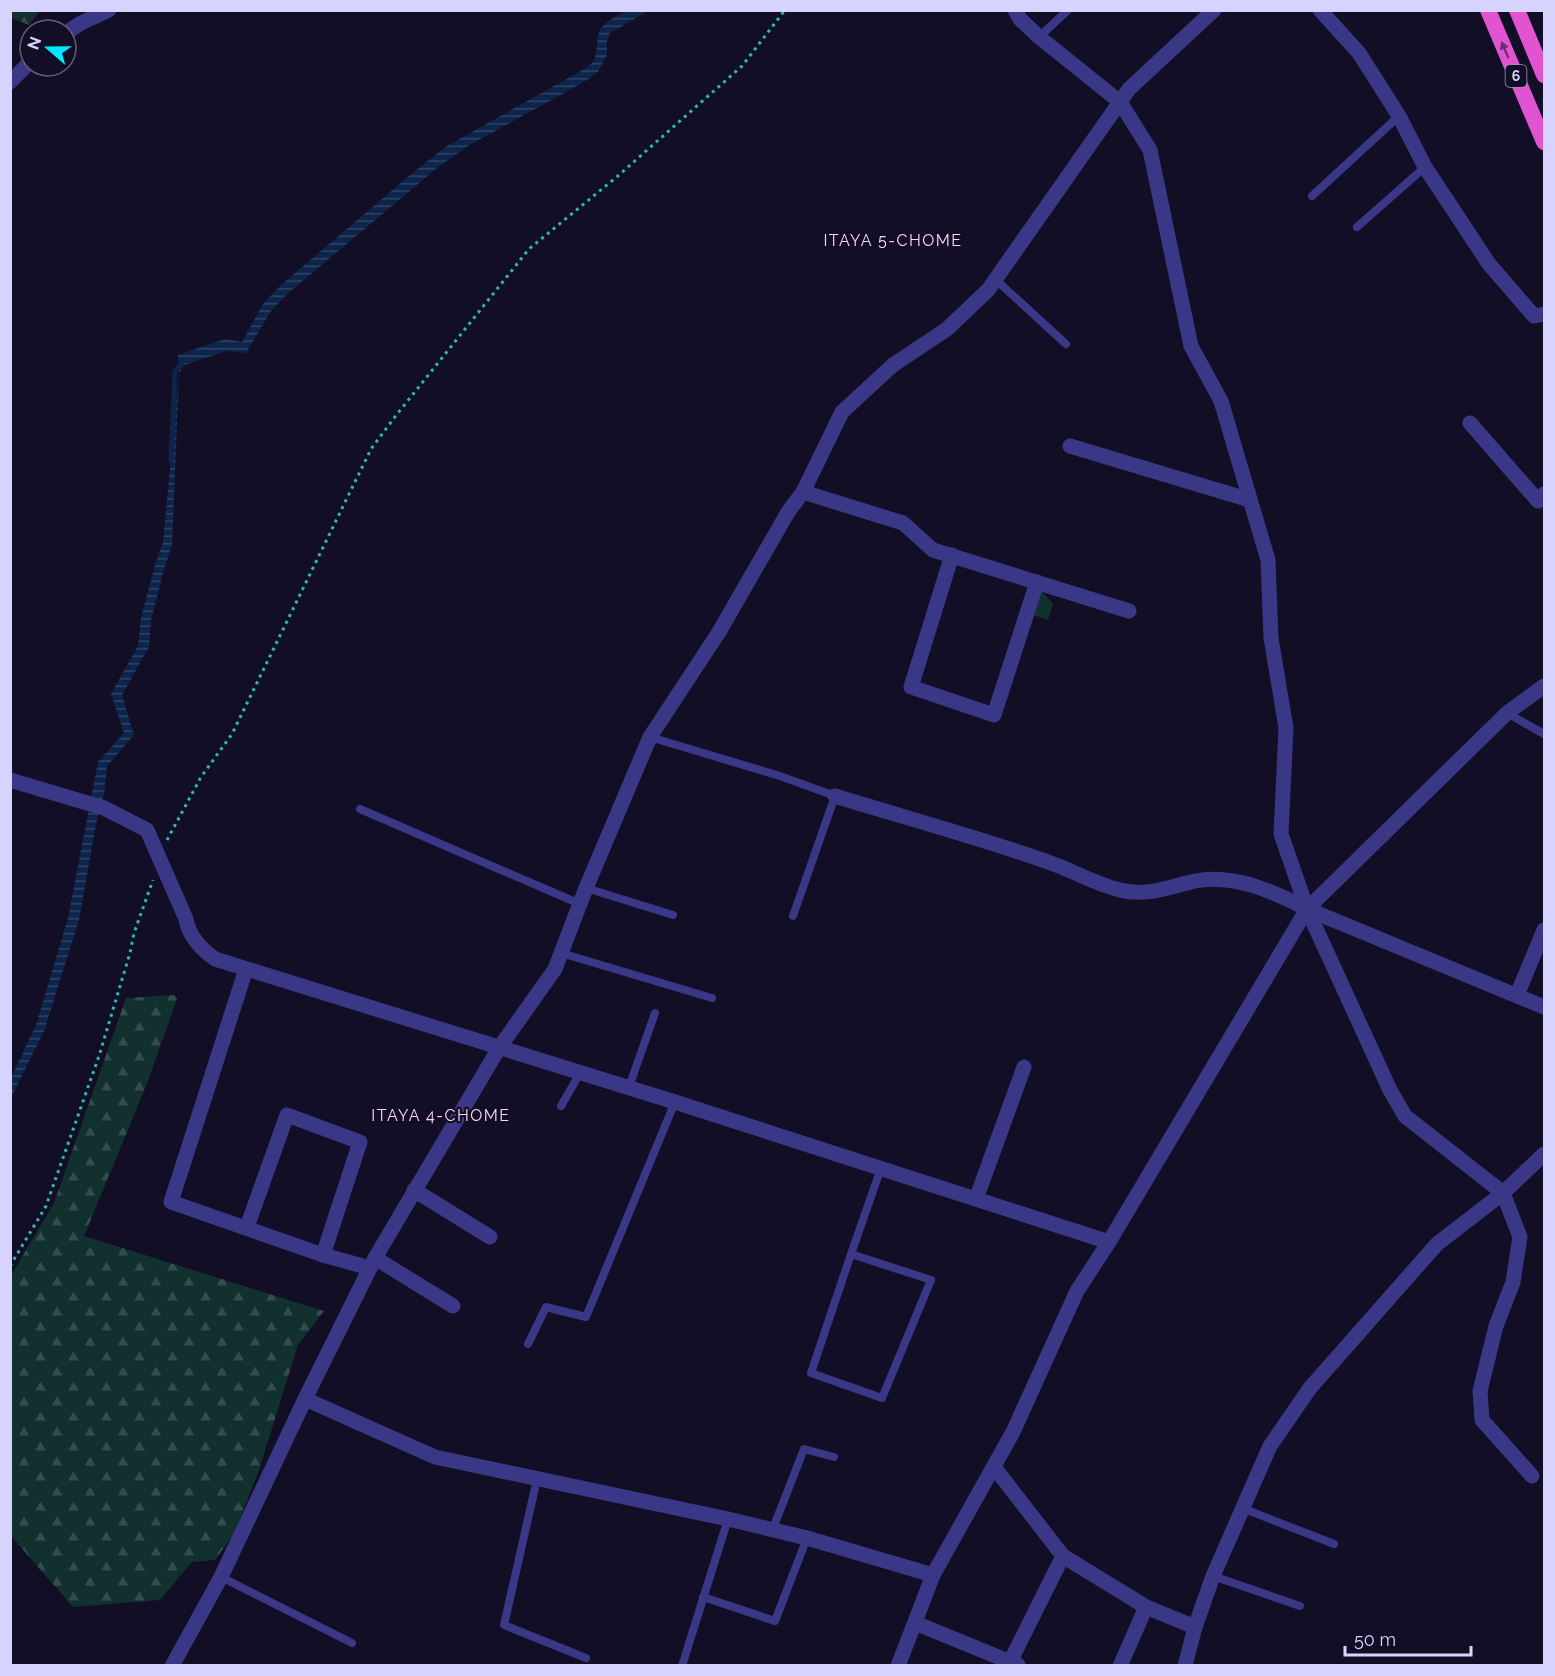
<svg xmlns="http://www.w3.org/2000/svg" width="1555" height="1676" font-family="Raleway,sans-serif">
  <defs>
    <pattern id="forest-firs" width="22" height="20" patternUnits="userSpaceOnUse" patternTransform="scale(1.5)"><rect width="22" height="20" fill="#11302e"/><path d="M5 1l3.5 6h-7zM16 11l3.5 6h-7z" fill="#334d4d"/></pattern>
    <pattern id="water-rules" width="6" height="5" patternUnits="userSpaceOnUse" patternTransform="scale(1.5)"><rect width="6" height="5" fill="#0d254b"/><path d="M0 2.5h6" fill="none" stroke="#304466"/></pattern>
  </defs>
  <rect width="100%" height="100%" fill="#120e26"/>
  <g fill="url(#forest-firs)">
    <polygon points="11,10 40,10 40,11 29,25 11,18"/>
    <polygon points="174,995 177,999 146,1086 84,1236 324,1311 298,1345 258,1473 234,1534 215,1560 192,1562 160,1600 73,1607 11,1536 10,1277 54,1203 126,998"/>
  </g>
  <polygon fill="#11302e" points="1040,589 1053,604 1048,620 1033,615"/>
  <path fill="url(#water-rules)" d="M626,11h22l-38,22 -3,8v14l-9,17 -14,10 -116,64 -31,22 -151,127 -15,16 -25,42 -19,-2 -43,14 -5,9 -7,172 -8,23 -13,51 -2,27 -27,48 12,40 -27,31 -3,28 -8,30 -17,96 -35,111 -33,67v-20l25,-53 32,-107 30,-156 26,-29 -13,-39 27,-48 3,-28 14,-53 8,-23 16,-168 -1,-19 47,-16 17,3 21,-38 18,-19 134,-114 32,-25 132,-74c3,-2 9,-5 12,-8 10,-11 2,-26 11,-37 6,-7 16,-12 24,-16z"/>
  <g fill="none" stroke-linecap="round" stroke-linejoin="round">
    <polyline stroke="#0d254b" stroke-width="5" points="171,461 175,372 183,360"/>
    <g stroke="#2cbab0" stroke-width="3" stroke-dasharray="3 4.5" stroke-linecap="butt">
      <polyline points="167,840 201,777 232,734 371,449 394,418 529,249 619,175 742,66 785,10"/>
      <polyline points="10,1266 46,1206 99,1056 130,953 134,933 153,880"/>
    </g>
    <g stroke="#3a3886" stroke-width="8">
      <polyline points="1039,37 1068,10"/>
      <polyline points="1312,196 1399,116"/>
      <polyline points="1357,227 1425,167"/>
      <polyline points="996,280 1066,344"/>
      <polyline points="1507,713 1544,734"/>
      <polyline points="650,737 780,776 835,796 793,916"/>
      <polyline points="360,809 580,904"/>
      <polyline points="586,888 673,915"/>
      <polyline points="561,953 712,998"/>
      <polyline points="629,1087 655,1013"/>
      <polyline points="561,1106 580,1073"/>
      <polyline points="851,1254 811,1373 882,1398 931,1280 851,1254 881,1168"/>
      <polyline points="528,1344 546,1307 586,1317 675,1102"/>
      <polyline points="537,1479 504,1625 586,1658"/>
      <polyline points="1242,1508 1334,1544"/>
      <polyline points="772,1531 804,1449 834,1457"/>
      <polyline points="1213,1576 1300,1606"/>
      <polyline points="221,1577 352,1643"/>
      <polyline points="703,1597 775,1621 807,1538"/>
      <polyline points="682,1666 728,1519"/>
    </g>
    <g stroke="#3a3886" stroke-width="15">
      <polyline points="1015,10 1020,19 1039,37 1120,102 1150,150 1191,346 1221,401 1268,560 1271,638 1286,728 1281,834 1307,909 1390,1090 1405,1116 1503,1193 1520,1237 1513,1282 1496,1326 1480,1391 1482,1420 1532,1476"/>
      <polyline points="1320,10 1359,53 1399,116 1425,167 1489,264 1534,316 1544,314"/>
      <polyline points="66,33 81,23 109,10"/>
      <polyline points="10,82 30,62"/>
      <polyline points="1470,423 1538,501 1544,494"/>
      <polyline points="1070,446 1250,500"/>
      <polyline points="803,492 903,523 933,550 1129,611"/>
      <polyline points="952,555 911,687 994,715 1037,582"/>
      <path d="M10,780l94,28 43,22 39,89c3,18 15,30 29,40l460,143 434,140"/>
      <path d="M835,796c71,22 143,41 213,66 24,8 47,22 72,28 26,7 49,-3 75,-9 39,-8 79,11 112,28l237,98"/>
      <polyline points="246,969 171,1202 323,1255 370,1268"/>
      <polyline points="1517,995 1544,930"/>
      <polyline points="414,1190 490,1237"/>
      <polyline points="976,1199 1024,1067"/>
      <polyline points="247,1227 287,1115 360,1142 323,1255"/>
      <polyline points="375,1258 453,1306"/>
      <polyline points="305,1399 435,1457 728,1519 807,1538 933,1575"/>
      <polyline points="994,1467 1063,1556 1146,1607 1195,1627"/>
      <polyline points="915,1623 1018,1665"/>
      <polyline points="1010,1662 1063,1556"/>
      <polyline points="172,1666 221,1577 305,1399 375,1258 499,1048 555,969 586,888 650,737 719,632 788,512 803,492 842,412 893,365 947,329 988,290 1129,89 1214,10"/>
      <polyline points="898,1666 933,1575 1013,1432 1077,1291 1109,1242 1307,909 1507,713 1544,686"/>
      <polyline points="1120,1666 1146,1607"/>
      <polyline points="1185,1666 1195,1627 1213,1576 1270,1446 1310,1388 1437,1244 1503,1193 1544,1154"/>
    </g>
    <g stroke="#e054d2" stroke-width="16">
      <polyline points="1488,10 1544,142"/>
      <polyline points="1517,10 1544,75"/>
    </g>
  </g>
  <defs><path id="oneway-solid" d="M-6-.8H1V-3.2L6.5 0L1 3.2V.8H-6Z" transform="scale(1.5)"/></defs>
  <use fill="#6f2e73" href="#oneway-solid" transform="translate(1505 50) rotate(-113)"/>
  <g text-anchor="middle" stroke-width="4.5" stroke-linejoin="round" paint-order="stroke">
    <rect fill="#120e26" stroke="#9c98be" stroke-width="1.5" x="1505.5" y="65" width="21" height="22" rx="4.5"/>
    <g font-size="14" font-weight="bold" fill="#d7d3ff">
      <text x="1516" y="81">6</text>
    </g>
    <g font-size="16" letter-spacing="1.5" fill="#ffd5f0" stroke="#120e26">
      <text x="893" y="246">ITAYA 5-CHOME</text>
      <text x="441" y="1121">ITAYA 4-CHOME</text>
    </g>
  </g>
  <rect width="1555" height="1676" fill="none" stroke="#d7d3ff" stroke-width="24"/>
  <g transform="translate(48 48) rotate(290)"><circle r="28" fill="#120e26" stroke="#615d7d" stroke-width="1.5"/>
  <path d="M0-4.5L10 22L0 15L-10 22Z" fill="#00e7fe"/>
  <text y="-9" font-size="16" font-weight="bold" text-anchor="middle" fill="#d7d3ff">N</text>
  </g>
  <path d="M1345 1646v9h126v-9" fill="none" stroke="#d7d3ff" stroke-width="3"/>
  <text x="1354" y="1646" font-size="18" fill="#d7d3ff" stroke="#120e26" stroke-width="4.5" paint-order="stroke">50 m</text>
</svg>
